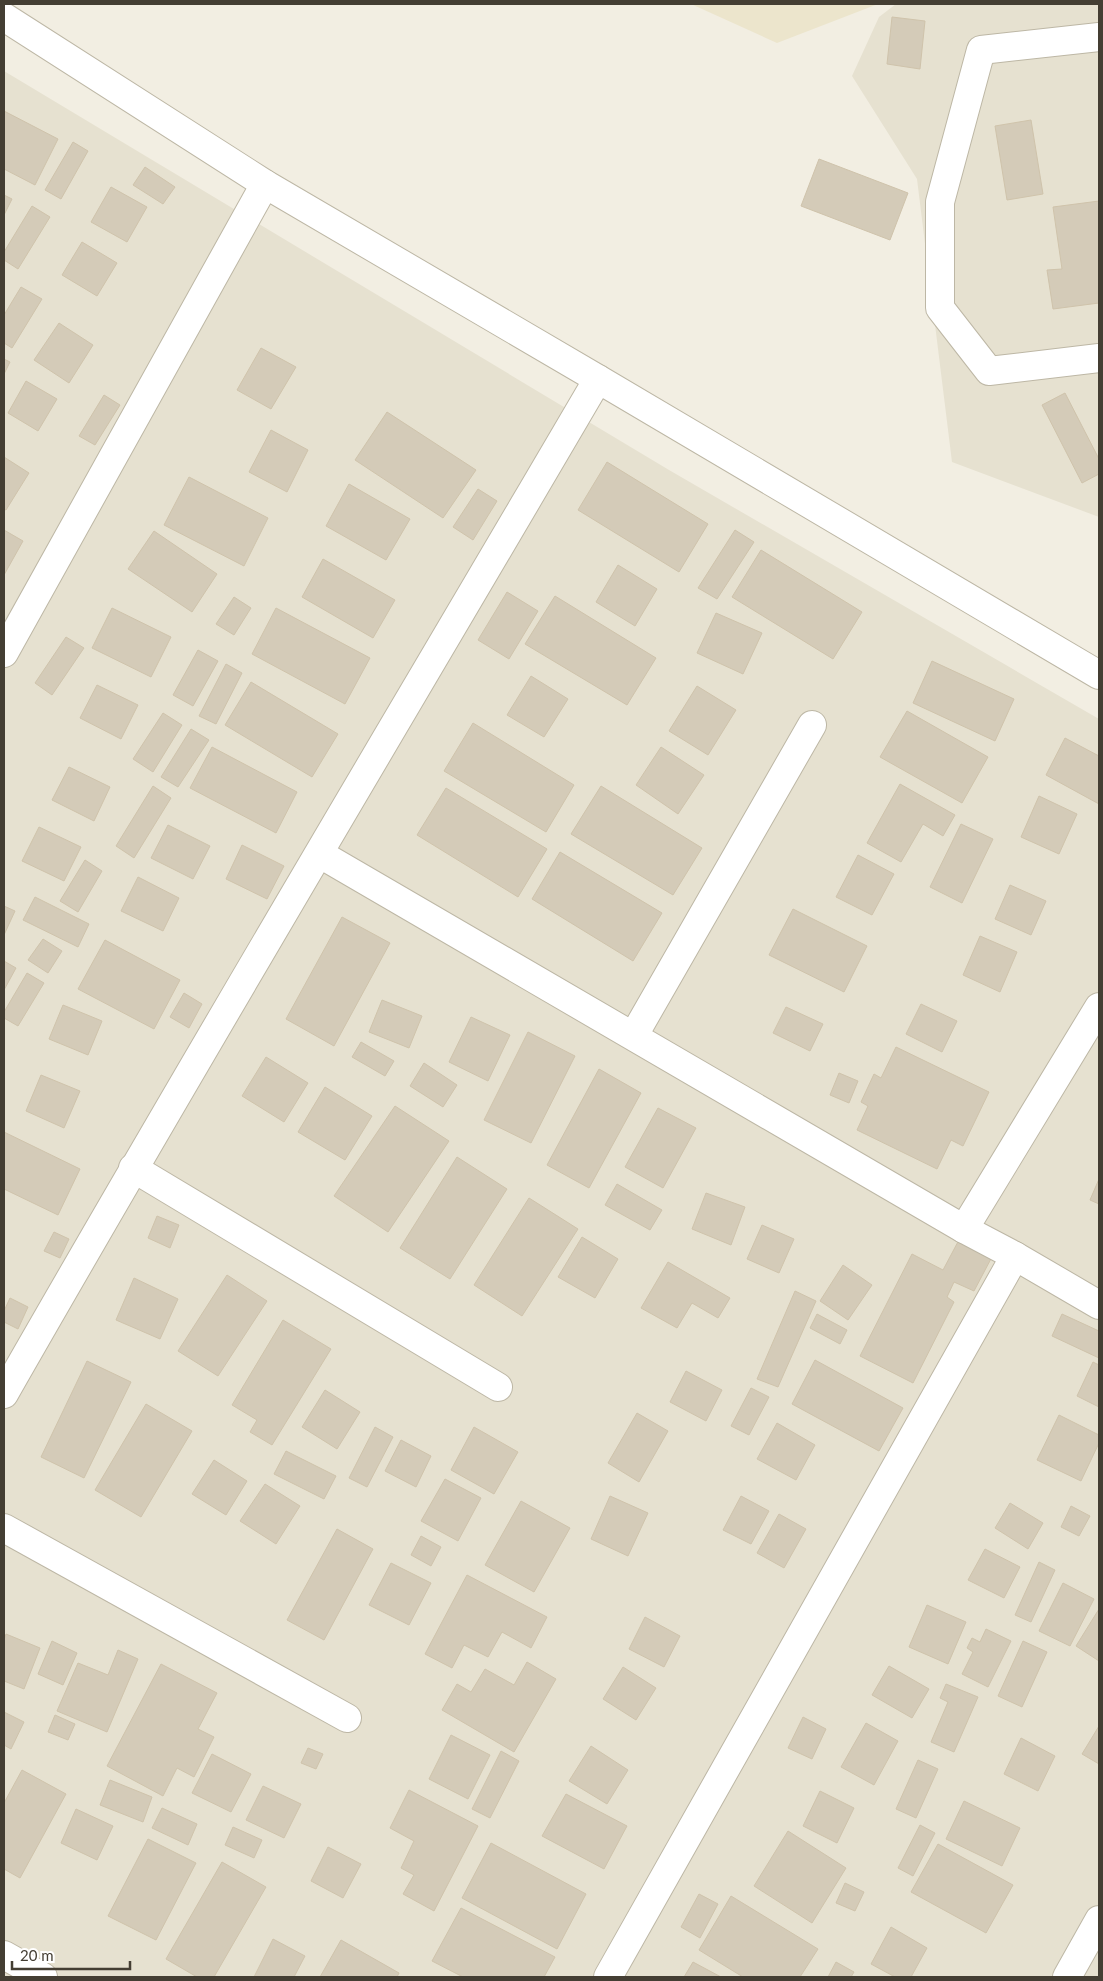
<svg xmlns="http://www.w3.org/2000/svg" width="1103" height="1981" font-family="Lato,sans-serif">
  <rect width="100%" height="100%" fill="#f2eee2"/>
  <g fill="#e6e1d0">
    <polygon points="896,4 1099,4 1099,517 952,462 917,179 852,76 879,17"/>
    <polygon points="4,71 669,470 1099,719 1099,1977 4,1977"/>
  </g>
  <polygon fill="#ece5cc" points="691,4 878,4 777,43"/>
  <g fill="#d4cbb8" stroke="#cfc3ab">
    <polygon points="892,17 925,21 920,69 887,64"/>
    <polygon points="4,111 58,139 35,185 4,169"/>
    <polygon points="1031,120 1043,194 1007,200 995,126"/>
    <polygon points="73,142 88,151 61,199 45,190"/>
    <polygon points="819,159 908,193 890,240 801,206"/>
    <polygon points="145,167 175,187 163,204 133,185"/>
    <polygon points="111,187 147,207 127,242 91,222"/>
    <polygon points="4,195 12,199 4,215"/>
    <polygon points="1099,201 1099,303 1053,309 1047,270 1062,269 1053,207"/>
    <polygon points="32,206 50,217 18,269 4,260 4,252"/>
    <polygon points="82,242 117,263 97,296 62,275"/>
    <polygon points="21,287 42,299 12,348 4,343 4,315"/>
    <polygon points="59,323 93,345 69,383 34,360"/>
    <polygon points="261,348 296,367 271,409 237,390"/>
    <polygon points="4,359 10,362 4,374"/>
    <polygon points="26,381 57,399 38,431 8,413"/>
    <polygon points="1065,393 1099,459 1099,474 1082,483 1042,405"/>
    <polygon points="104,395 120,405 95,445 79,436"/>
    <polygon points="387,412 476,470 443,518 355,460"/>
    <polygon points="271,430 308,450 287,492 249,472"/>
    <polygon points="4,457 29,473 6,510 4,509"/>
    <polygon points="607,462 708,524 679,572 578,510"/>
    <polygon points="189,477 268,518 244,566 164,525"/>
    <polygon points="349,484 410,519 386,560 326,526"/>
    <polygon points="478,489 497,501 473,540 453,527"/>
    <polygon points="4,530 23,541 4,575"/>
    <polygon points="735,530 754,542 717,599 698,588"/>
    <polygon points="154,531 217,574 192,612 128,569"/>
    <polygon points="761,550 862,612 833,659 732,597"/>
    <polygon points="323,559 395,600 373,638 302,597"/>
    <polygon points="618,565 657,589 635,626 596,602"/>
    <polygon points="507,592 538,611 509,659 478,640"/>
    <polygon points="555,596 656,658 627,705 525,644"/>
    <polygon points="234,597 251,608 234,635 216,624"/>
    <polygon points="112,608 171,637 151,677 92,648"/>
    <polygon points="276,608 370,658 345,704 252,654"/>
    <polygon points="716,613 762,633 743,674 697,653"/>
    <polygon points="66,637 84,648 52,695 35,683"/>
    <polygon points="198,650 218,661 193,706 173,695"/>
    <polygon points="932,661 1014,699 995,741 913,703"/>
    <polygon points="226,664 242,673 216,724 199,716"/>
    <polygon points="531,676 568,699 544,737 507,715"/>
    <polygon points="251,682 338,734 312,777 225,725"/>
    <polygon points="97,685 138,705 121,739 80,718"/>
    <polygon points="697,686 736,710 708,755 669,731"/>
    <polygon points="907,711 988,757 962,803 880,757"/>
    <polygon points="163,713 182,725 153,772 133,759"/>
    <polygon points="473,723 574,785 546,832 444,771"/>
    <polygon points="191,729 209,740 178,787 161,777"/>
    <polygon points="1065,738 1099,756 1099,804 1046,775"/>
    <polygon points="212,747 297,792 276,833 190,788"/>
    <polygon points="661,747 704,775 678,814 636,785"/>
    <polygon points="69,767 110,787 94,821 52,800"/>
    <polygon points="900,784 955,815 943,836 923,824 901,862 867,843"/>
    <polygon points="153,786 171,798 134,858 116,846"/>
    <polygon points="601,786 702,848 673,895 571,834"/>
    <polygon points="446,788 547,849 518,897 417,835"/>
    <polygon points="1039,796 1077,814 1059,854 1021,837"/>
    <polygon points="961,824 993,839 962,903 930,887"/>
    <polygon points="168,825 210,846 193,879 151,858"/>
    <polygon points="39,827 81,847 64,881 22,861"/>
    <polygon points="242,845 284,866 267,899 226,879"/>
    <polygon points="560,852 662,913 633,961 532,899"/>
    <polygon points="858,855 894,874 872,915 836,897"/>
    <polygon points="85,860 102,871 78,912 60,901"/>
    <polygon points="138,877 179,898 163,931 121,911"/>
    <polygon points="1010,885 1046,901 1031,935 995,919"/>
    <polygon points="35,897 89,924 78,947 23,920"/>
    <polygon points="4,906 15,911 4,935"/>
    <polygon points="793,909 867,946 844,992 769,955"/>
    <polygon points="342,917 390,943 334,1046 286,1019"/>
    <polygon points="980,936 1017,952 1000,992 963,975"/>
    <polygon points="43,939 62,951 48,973 28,960"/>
    <polygon points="105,940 180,980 154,1029 78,989"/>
    <polygon points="4,961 16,968 4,990"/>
    <polygon points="27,973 44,983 18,1026 4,1018 4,1012"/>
    <polygon points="184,993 202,1004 189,1028 170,1017"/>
    <polygon points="382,1000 422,1016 409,1048 369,1032"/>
    <polygon points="921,1004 957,1021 942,1052 906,1034"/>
    <polygon points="63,1005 102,1021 88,1055 49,1039"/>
    <polygon points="786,1007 823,1024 810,1051 773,1033"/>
    <polygon points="471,1017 510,1035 488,1081 449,1062"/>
    <polygon points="528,1032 575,1056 531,1143 484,1120"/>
    <polygon points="361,1042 394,1061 385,1076 352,1057"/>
    <polygon points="896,1047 989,1092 963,1146 951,1140 937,1169 857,1130 868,1106 861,1102 874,1074 881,1078"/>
    <polygon points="266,1057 308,1083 284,1122 242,1096"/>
    <polygon points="424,1063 457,1085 443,1107 410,1086"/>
    <polygon points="599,1069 641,1093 589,1188 547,1165"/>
    <polygon points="839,1073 858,1081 849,1103 830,1095"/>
    <polygon points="41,1075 80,1091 64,1128 26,1111"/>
    <polygon points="325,1087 372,1116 345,1160 298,1132"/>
    <polygon points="395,1106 449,1141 388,1232 334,1196"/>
    <polygon points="658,1108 696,1128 663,1188 625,1167"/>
    <polygon points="4,1132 80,1169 58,1215 4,1189"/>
    <polygon points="457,1157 507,1189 450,1279 400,1248"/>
    <polygon points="1099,1179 1099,1204 1090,1200"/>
    <polygon points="617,1184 662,1210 650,1230 605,1205"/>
    <polygon points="706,1193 745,1207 731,1245 692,1229"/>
    <polygon points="529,1198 578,1229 522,1316 474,1285"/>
    <polygon points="157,1216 179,1225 170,1248 148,1238"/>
    <polygon points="762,1225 794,1239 779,1273 747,1259"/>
    <polygon points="54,1232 69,1239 60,1258 44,1251"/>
    <polygon points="582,1237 618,1259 595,1298 558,1277"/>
    <polygon points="960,1238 993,1255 974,1291 954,1282 947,1297 954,1302 913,1383 860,1356 912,1254 943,1270"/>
    <polygon points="668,1262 730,1298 718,1318 692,1303 677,1328 641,1308"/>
    <polygon points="843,1265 872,1285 848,1320 820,1301"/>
    <polygon points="227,1275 267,1301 218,1376 178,1351"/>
    <polygon points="134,1278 178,1299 160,1339 116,1320"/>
    <polygon points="795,1291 816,1301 778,1387 757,1379"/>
    <polygon points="10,1298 28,1307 18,1329 4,1322 4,1311"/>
    <polygon points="817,1314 847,1330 840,1344 810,1328"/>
    <polygon points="1062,1314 1099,1331 1099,1358 1052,1336"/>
    <polygon points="283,1320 331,1349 272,1445 250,1432 257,1420 232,1405"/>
    <polygon points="815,1360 903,1408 879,1451 792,1404"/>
    <polygon points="87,1361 131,1382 84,1478 41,1457"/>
    <polygon points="1093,1362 1099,1365 1099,1407 1077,1396"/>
    <polygon points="686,1371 722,1390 706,1421 670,1402"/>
    <polygon points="751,1388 769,1397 749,1435 731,1426"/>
    <polygon points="325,1390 360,1412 337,1449 302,1427"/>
    <polygon points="146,1404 192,1431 141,1517 95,1490"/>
    <polygon points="637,1413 668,1431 639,1482 608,1463"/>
    <polygon points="1059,1415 1099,1435 1099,1443 1081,1481 1037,1460"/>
    <polygon points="777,1423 815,1445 796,1480 757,1459"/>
    <polygon points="375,1427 393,1437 367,1487 349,1478"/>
    <polygon points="474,1427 518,1452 494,1494 451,1470"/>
    <polygon points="401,1440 431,1456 416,1487 385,1471"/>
    <polygon points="286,1451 336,1476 324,1499 274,1474"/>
    <polygon points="214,1460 247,1481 226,1515 192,1494"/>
    <polygon points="445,1479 481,1498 458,1541 421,1521"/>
    <polygon points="265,1484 300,1506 276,1544 240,1521"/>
    <polygon points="610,1496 648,1513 628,1556 591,1539"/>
    <polygon points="741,1496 769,1511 751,1544 723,1530"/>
    <polygon points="521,1501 570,1528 534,1592 485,1565"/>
    <polygon points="1010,1503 1043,1523 1028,1549 995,1528"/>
    <polygon points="1071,1506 1090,1516 1079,1536 1061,1527"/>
    <polygon points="779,1514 806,1529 784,1568 757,1553"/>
    <polygon points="337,1529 373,1549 324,1640 287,1620"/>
    <polygon points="421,1536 441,1547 431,1566 411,1555"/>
    <polygon points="985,1549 1020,1567 1004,1598 968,1580"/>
    <polygon points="1039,1562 1055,1570 1031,1622 1015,1615"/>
    <polygon points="391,1563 431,1583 409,1625 369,1605"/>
    <polygon points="467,1575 547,1617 531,1648 502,1632 488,1657 464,1645 452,1668 425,1654"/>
    <polygon points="1063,1583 1094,1599 1070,1646 1039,1631"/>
    <polygon points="927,1605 966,1622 948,1664 909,1647"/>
    <polygon points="1099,1609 1099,1661 1076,1646"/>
    <polygon points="645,1617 680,1636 664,1667 629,1649"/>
    <polygon points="986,1629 1011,1641 988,1687 962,1674 973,1652 967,1648 972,1638 980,1642"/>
    <polygon points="6,1634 40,1648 24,1689 4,1681 4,1640"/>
    <polygon points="52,1641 77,1653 63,1685 38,1674"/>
    <polygon points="1023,1641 1047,1652 1022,1707 998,1696"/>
    <polygon points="118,1650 138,1659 107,1732 57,1711 78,1663 108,1675"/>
    <polygon points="527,1662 556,1679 514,1752 442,1710 457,1684 471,1692 485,1669 514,1685"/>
    <polygon points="161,1664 217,1693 198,1729 214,1737 194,1777 177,1768 163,1796 107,1766"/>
    <polygon points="889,1666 929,1689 912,1718 872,1695"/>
    <polygon points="623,1667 656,1688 636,1720 603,1699"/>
    <polygon points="946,1684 978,1697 954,1752 931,1742 948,1702 940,1698"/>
    <polygon points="4,1712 24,1722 11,1749 4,1745"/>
    <polygon points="55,1715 75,1724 68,1740 48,1732"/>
    <polygon points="803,1717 826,1729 812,1759 788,1748"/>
    <polygon points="866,1723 898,1741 874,1785 841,1767"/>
    <polygon points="1099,1726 1099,1764 1082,1754"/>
    <polygon points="451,1735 490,1755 468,1799 429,1779"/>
    <polygon points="1021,1738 1055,1756 1038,1791 1004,1774"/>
    <polygon points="591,1746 628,1770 607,1804 569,1781"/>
    <polygon points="308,1748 323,1754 316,1769 301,1763"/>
    <polygon points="501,1751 519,1761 490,1818 472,1809"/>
    <polygon points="212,1754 251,1774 231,1812 192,1793"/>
    <polygon points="918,1760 938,1769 916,1818 896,1809"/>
    <polygon points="22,1770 66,1794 20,1878 4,1869 4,1803"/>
    <polygon points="110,1780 152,1797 143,1822 100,1805"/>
    <polygon points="263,1786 301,1804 284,1838 246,1820"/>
    <polygon points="409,1790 478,1826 434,1911 403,1894 414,1875 401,1868 414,1841 390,1828"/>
    <polygon points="820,1791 854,1808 837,1843 803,1826"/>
    <polygon points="566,1794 627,1826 604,1869 542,1836"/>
    <polygon points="964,1801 1020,1828 1002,1866 946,1839"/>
    <polygon points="162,1808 197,1824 188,1845 152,1828"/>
    <polygon points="76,1809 113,1826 97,1860 61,1843"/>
    <polygon points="920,1825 935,1833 913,1876 898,1868"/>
    <polygon points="233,1827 262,1840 254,1858 225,1845"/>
    <polygon points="788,1831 846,1868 812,1923 754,1886"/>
    <polygon points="148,1839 196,1863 156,1940 108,1916"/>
    <polygon points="491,1843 586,1894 557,1949 462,1898"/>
    <polygon points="938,1844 1013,1885 986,1933 911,1892"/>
    <polygon points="328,1847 361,1864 343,1898 311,1881"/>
    <polygon points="222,1862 266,1887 214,1977 197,1977 166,1959"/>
    <polygon points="845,1883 864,1892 855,1911 836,1903"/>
    <polygon points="699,1894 718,1904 700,1938 681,1927"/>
    <polygon points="731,1896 818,1949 800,1977 743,1977 699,1950"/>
    <polygon points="461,1908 555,1957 544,1977 463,1977 432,1961"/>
    <polygon points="891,1927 927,1948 911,1977 895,1977 871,1964"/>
    <polygon points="273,1939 305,1956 294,1977 254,1977"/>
    <polygon points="341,1940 399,1973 397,1977 320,1977"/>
    <polygon points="693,1962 721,1977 684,1977"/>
    <polygon points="836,1962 854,1972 851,1977 828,1977"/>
  </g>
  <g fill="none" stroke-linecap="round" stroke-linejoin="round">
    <defs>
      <g id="minor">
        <polyline points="4,17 265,184 598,379 1099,675"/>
        <polyline points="1099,37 981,50 940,202 940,308 989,371 1099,358"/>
        <polyline points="4,653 265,184"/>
        <polyline points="320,854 964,1229 1015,1256 1099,1305"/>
        <polyline points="634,1035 812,725"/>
        <polyline points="133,1168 498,1387"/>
        <polyline points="964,1229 1099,1007"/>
        <path d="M4,1394c194,-340 396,-677 594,-1015"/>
        <polyline points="4,1528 347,1718"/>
        <polyline points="4,1955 43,1977"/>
        <polyline points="608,1977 1015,1256"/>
        <polyline points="1067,1977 1099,1920"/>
      </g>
    </defs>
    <use href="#minor" stroke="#bdb7a5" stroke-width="30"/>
    <use href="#minor" stroke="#fff" stroke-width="28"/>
  </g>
  <rect width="1103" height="1981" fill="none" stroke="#443e33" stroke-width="10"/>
  <path d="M12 1961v8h118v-8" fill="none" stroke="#443e33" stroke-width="2.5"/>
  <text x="20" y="1961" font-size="15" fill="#443e33" stroke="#ffffff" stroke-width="4" paint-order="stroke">20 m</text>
</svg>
